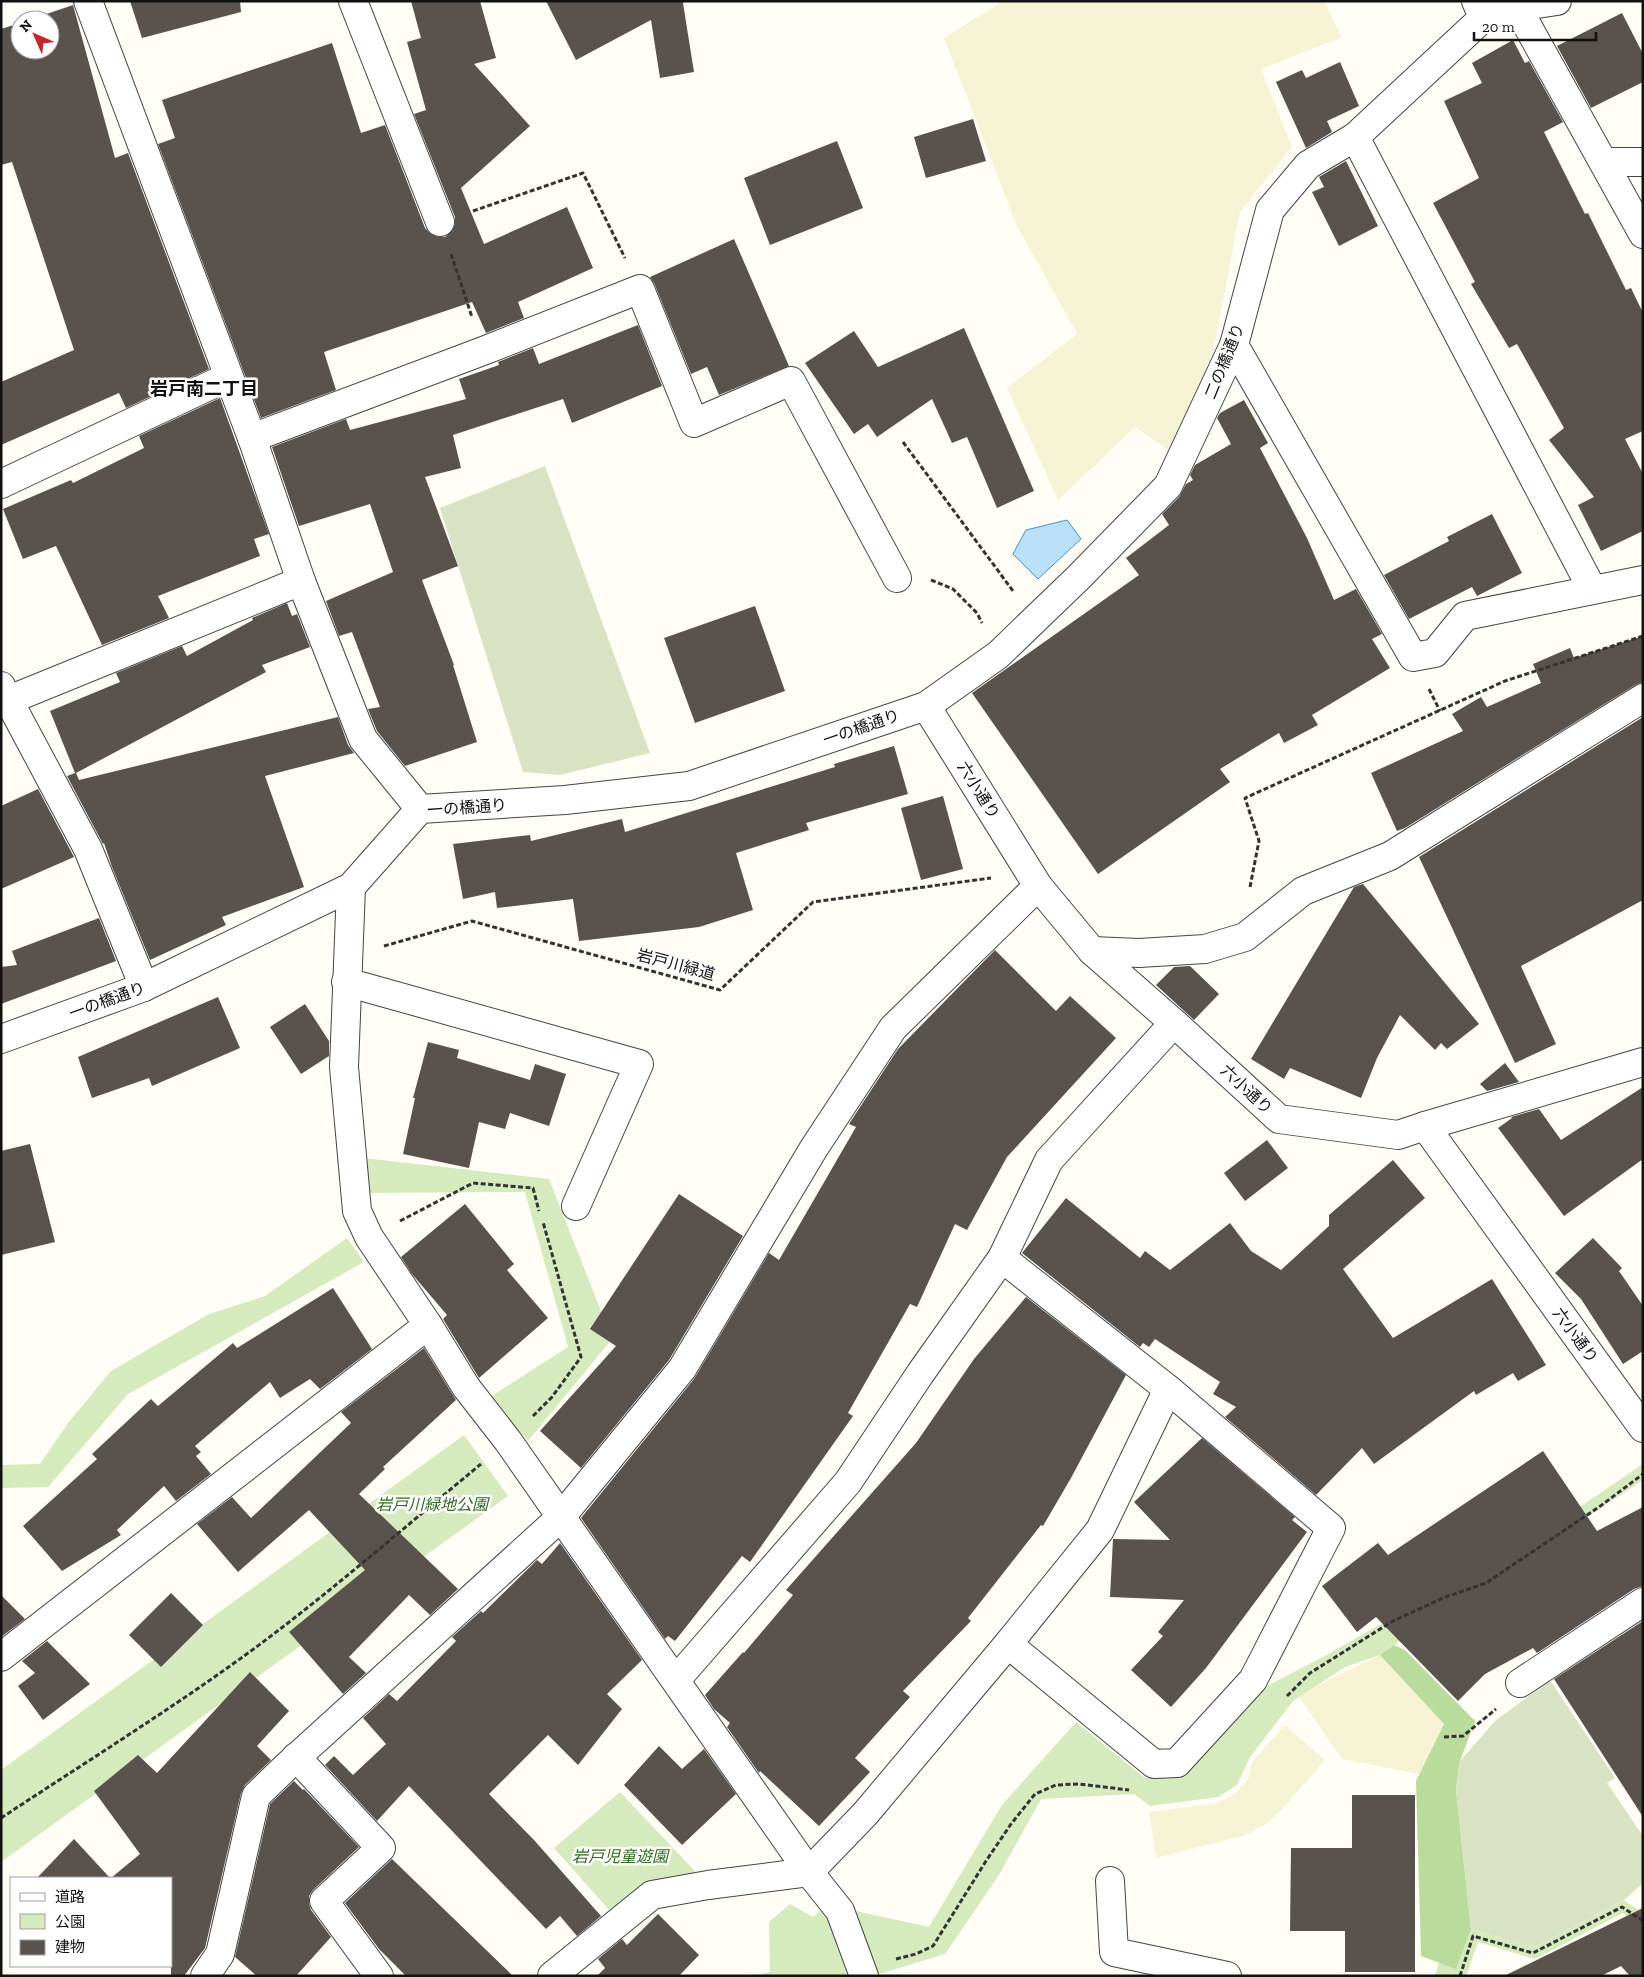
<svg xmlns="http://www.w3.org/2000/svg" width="1644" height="1977" font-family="'Zilla Slab','Noto Sans JP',serif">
  <rect width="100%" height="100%" fill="#fffdf5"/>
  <g fill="#f6f3d4">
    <polygon points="1003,1 1324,1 1342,37 1261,69 1292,147 1240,212 1213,352 1170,451 1135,427 1058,500 1007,388 1077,334 1017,226 944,38"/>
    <polygon points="1380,1655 1444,1724 1419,1774 1342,1759 1298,1695"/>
    <polygon points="1285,1725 1325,1760 1282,1809 1265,1825 1243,1836 1156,1858 1149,1812 1214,1804 1235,1794 1248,1779 1252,1762"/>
  </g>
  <g fill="#d5ebbd">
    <polygon points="363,1158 549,1179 612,1339 528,1441 490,1397 568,1347 525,1192 366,1193"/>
    <polygon points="347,1238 364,1262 128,1394 48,1487 1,1488 1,1465 40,1464 68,1423 111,1371 209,1314 265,1296"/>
    <polygon points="464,1435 508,1496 1,1862 1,1770"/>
    <polygon points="1643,1464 1643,1480 1421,1626 1380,1655 1345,1667 1293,1701 1250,1757 1237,1785 1218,1797 1150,1806 1134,1794 1041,1799 999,1875 945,1954 873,1976 752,1976 770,1972 769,1922 790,1904 813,1917 828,1905 929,1927 1002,1805 1076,1722 1145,1778 1176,1773 1267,1686 1323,1657 1546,1530"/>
    <polygon points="620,1792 708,1885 619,1921 554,1848"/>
    <polygon points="1624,1900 1643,1913 1643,1927 1623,1913 1535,1959 1478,1942 1466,1976 1435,1976 1450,1923 1534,1947"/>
  </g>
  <polygon fill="#b9dc9c" points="1394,1645 1405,1650 1475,1721 1460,1761 1456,1789 1471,1929 1456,1969 1421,1956 1416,1781 1444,1724 1380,1655"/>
  <g fill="#d9e3c4">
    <polygon points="545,466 650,753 560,775 523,772 440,508"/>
    <polygon points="1550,1680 1615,1778 1607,1783 1643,1836 1643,1883 1624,1900 1534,1947 1471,1929 1456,1789 1460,1761 1495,1721"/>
  </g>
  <polygon fill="#b9e0f7" stroke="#3f96cf" points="1067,520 1081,539 1038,579 1013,554 1026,530"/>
  <g fill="#5a524d">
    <polygon points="130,1 240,1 241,12 142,38"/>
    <polygon points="411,1 480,1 496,58 474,64 530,126 461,188 484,244 567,207 593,268 518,302 524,318 486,333 472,302 324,352 336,390 261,418 158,144 175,138 162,100 332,43 361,133 385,125 425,228 431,234 438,237 445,237 452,231 455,224 455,217 414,114 426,110 407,42 421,38"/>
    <polygon points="546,1 686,1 683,3 694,72 660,78 651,20 576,60"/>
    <polygon points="73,5 115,158 128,153 209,369 126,408 119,393 1,445 1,382 74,350 12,162 1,165 1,29 20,23 20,50 50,50 50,20 29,20"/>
    <polygon points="1622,13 1643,54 1643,82 1591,108 1557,46"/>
    <polygon points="1513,40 1525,63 1529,61 1563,122 1544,132 1585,214 1588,213 1626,290 1631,288 1643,313 1643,431 1625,439 1643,474 1643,531 1601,551 1578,505 1594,497 1549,440 1564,428 1517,344 1509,348 1471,284 1475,282 1433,203 1479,178 1444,101 1482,83 1472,63"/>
    <polygon points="1340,62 1359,106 1327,121 1332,132 1306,148 1276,82 1302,70 1306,78"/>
    <polygon points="973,119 986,161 926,178 914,137"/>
    <polygon points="837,141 863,208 770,245 744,178"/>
    <polygon points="1346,161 1378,226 1339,246 1312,192 1324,187 1319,177"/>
    <polygon points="734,239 789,366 719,395 707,367 691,374 654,283 650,277"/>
    <polygon points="638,325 662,386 572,423 563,399 453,435 461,468 425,477 458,566 422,580 454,665 453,665 477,742 405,766 377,731 368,709 380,707 352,632 339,636 326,601 393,572 370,504 299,526 272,447 346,419 350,430 466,399 459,379 499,365 498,362 533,348 539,364"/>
    <polygon points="964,328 1034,491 997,508 967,437 952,443 932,399 877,437 868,424 854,434 805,363 854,331 878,367"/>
    <polygon points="220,398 269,534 254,539 260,556 158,596 169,618 102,645 56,546 23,559 3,509 71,480 73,483 144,448 139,436"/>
    <polygon points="1244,400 1268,443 1260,448 1307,538 1334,600 1356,589 1382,634 1372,639 1390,668 1312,715 1318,725 1284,743 1279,733 1220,769 1230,782 1098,874 972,693 1139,575 1126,558 1169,525 1162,514 1179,497 1186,484 1193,480 1190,475 1195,465 1231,444 1217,418 1220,413"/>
    <polygon points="1492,514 1522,573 1477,596 1472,587 1409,619 1384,575 1449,541 1447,537"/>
    <polygon points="287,603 292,616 297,614 310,647 262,665 266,672 76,773 79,780 338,717 348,745 354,753 265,776 304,887 222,917 226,925 150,960 112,867 104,843 103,844 67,776 75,773 50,711 120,682 116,673 182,646 187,656 253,620 252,618"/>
    <polygon points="755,606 785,691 695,723 664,638"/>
    <polygon points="1643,636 1643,682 1635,685 1405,828 1397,831 1371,773 1463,731 1452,714 1481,697 1487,707 1541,683 1533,664 1570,648 1574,658"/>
    <polygon points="1643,717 1643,900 1521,966 1556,1044 1515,1063 1419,857"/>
    <polygon points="894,746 908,794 806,823 809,830 736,853 753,910 699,927 579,941 573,899 497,908 495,892 463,899 453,844 530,835 531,841 622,819 625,832 835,767 834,764"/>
    <polygon points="38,789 74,857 1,889 1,806"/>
    <polygon points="943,796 963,869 921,880 901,808"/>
    <polygon points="1363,884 1479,1024 1447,1049 1441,1043 1435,1050 1400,1015 1377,1058 1361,1098 1290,1068 1284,1079 1251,1059 1354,887"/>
    <polygon points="99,918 116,961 1,1004 1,967 17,965 12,951"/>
    <polygon points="995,950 1056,1011 1070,996 1116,1038 1007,1157 967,1230 955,1224 917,1307 910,1304 848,1413 853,1416 750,1562 742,1556 675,1641 668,1636 665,1639 581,1518 694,1379 769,1253 779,1260 856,1127 849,1124 898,1049"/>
    <polygon points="1190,966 1219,994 1194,1020 1156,985 1174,967"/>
    <polygon points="218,997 240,1048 152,1086 149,1078 92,1098 78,1057"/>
    <polygon points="305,1004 329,1041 329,1056 301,1074 270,1027"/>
    <polygon points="428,1042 459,1050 457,1058 530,1080 535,1064 566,1074 549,1126 510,1113 505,1129 479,1122 469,1168 403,1154 415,1098 413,1098"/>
    <polygon points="1505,1063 1519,1082 1487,1091 1480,1084"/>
    <polygon points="1643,1087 1643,1159 1564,1216 1498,1128 1512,1118 1511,1117 1539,1109 1561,1140"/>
    <polygon points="1267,1140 1288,1168 1245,1201 1224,1173"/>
    <polygon points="30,1144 55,1242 1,1255 1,1151"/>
    <polygon points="1393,1160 1425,1198 1343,1269 1393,1338 1492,1279 1546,1365 1518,1381 1513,1373 1476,1395 1474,1391 1374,1464 1362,1448 1316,1495 1225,1417 1236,1407 1213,1394 1220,1382 1155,1339 1149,1347 1143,1343 1140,1347 1022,1253 1066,1198 1140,1258 1145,1251 1170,1270 1230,1223 1251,1251 1281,1270 1329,1226 1329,1215"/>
    <polygon points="679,1194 743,1236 669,1360 581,1468 540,1431 616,1346 590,1329"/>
    <polygon points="465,1204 514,1264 507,1270 548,1318 479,1378 443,1319 447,1315 412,1274 401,1257"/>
    <polygon points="1593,1238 1622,1268 1619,1271 1643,1306 1643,1351 1623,1364 1581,1299 1555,1273"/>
    <polygon points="333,1288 372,1349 320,1389 310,1379 280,1398 270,1382 195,1446 201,1452 196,1456 211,1474 176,1501 164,1486 117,1530 121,1535 62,1571 23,1526 97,1459 92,1454 151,1399 158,1406 233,1343 237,1348"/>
    <polygon points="1026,1297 1126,1375 1071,1478 1043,1526 1041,1525 968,1618 971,1621 903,1691 910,1697 855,1758 870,1772 819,1826 760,1771 759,1773 727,1727 730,1723 714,1709 705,1695 743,1652 744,1653 793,1595 786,1590 916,1443 974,1359"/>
    <polygon points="424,1348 456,1400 383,1467 385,1469 359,1494 458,1589 430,1615 409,1595 349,1657 366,1673 343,1694 289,1632 365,1570 309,1510 238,1572 197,1524 232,1497 251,1518 351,1423 341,1412"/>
    <polygon points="1202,1438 1295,1517 1292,1520 1307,1532 1206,1668 1171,1707 1131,1670 1163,1636 1158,1632 1184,1600 1110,1597 1113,1539 1170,1540 1134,1502"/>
    <polygon points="1543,1451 1597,1531 1643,1507 1643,1586 1634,1589 1537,1653 1533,1648 1485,1674 1458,1701 1376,1617 1357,1632 1322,1586 1378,1543 1388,1555"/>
    <polygon points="560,1543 642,1660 607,1694 622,1709 578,1765 548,1735 489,1794 534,1840 601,1916 577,1936 560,1916 546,1929 409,1786 377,1821 325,1765 334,1756 353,1775 386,1744 363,1718 389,1694 397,1701 456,1641 452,1637 481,1611 483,1613 537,1560 542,1564"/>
    <polygon points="171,1593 203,1625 161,1667 129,1635"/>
    <polygon points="1,1595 25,1619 1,1637"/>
    <polygon points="1643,1621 1643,1817 1554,1679"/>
    <polygon points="47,1641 90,1684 43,1720 18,1686 35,1673 22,1661"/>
    <polygon points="250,1672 289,1711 257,1746 271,1760 245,1785 241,1793 205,1948 184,1976 171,1976 171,1878 111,1878 140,1854 94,1791 138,1755 157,1773"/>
    <polygon points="659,1746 682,1769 704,1749 736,1794 682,1845 624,1785"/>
    <polygon points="294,1781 303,1790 304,1789 359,1847 313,1890 309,1896 309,1904 311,1910 331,1937 296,1976 257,1976 235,1957 270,1804"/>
    <polygon points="1352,1795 1415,1795 1415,1972 1345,1972 1345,1931 1290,1931 1291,1848 1352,1848"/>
    <polygon points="74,1839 110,1878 37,1878"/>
    <polygon points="392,1859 513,1976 406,1976 379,1949 345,1903"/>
    <polygon points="1643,1908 1643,1976 1630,1976 1621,1966 1601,1976 1504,1976"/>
    <polygon points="658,1914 699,1955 679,1976 597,1976 605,1968 598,1959 622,1939 627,1945"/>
  </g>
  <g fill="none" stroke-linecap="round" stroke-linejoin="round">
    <defs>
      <g id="minor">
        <polyline points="353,1 440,222"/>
        <polyline points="1517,7 1643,234"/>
        <polyline points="1501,12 1517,7 1557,1"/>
        <polyline points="1355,137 1592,589"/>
        <polyline points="1604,162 1643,162"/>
        <polyline points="1234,345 1413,657 1435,653 1465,616 1643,580"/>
        <polyline points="252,438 483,351 640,289 694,423 791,381 897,578"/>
        <polyline points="1,484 228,377"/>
        <polyline points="301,581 363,739 420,809"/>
        <polyline points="1,686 88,849 144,987"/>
        <polyline points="9,700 301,581 252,438 88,1"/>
        <polyline points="926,706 1038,886 1092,951 1174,1023 1279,1119 1398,1135 1425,1126 1643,1428"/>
        <polyline points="351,887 344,1067 357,1211 369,1237 428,1325 466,1387 508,1441 809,1872 840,1911 864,1976"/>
        <polyline points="1092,951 1139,953 1205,949 1245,937 1303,891 1390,856 1643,698"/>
        <polyline points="346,982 639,1064 576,1206"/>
        <polyline points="1,1039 144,987 351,887 420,809 565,800 689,786 926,706 998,655 1079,577 1168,486 1234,345 1270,210 1308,165 1355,137 1483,18 1476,1"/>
        <polyline points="1425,1126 1643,1062"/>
        <polyline points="1002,1258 1168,1389 1331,1528 1253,1680 1177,1763 1154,1764 1008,1644"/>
        <polyline points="1,1657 428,1325"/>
        <polyline points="676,1680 848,1482 920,1374 1002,1258 1049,1160 1174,1023"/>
        <polyline points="1520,1683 1643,1602"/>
        <polyline points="296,1757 381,1848 324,1901 379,1976"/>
        <polyline points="1110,1881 1114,1952 1227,1976"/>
        <polyline points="205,1976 220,1954 256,1796 288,1765 561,1517 682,1369 814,1148 893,1028 1038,886"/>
        <polyline points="552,1976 652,1895 708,1885 809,1872 865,1814 1008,1644 1100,1530 1168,1389"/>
      </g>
    </defs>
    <use href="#minor" stroke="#444" stroke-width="30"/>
    <g stroke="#333" stroke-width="3" stroke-dasharray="5 2.5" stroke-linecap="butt">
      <polyline points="473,211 583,173 625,258"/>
      <polyline points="451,254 472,317"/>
      <polyline points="903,442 1013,591"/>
      <polyline points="931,580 953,589 977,613 982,623"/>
      <polyline points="1429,689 1440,711"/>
      <polyline points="1250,887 1259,841 1245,798 1505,681 1643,636"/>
      <polyline points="384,946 472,921 720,990 813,902 991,878"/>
      <polyline points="400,1221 473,1183 533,1188 539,1211"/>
      <polyline points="533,1416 552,1397 581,1357 543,1222"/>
      <polyline points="1287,1696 1310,1673 1393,1621 1443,1598 1486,1583 1599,1507 1643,1474"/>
      <polyline points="1444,1737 1463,1736 1496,1709"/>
      <path d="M1,1818c85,-56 172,-110 254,-170 78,-58 151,-122 226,-184"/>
      <polyline points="896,1959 916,1954 933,1946 986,1861 1011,1824 1035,1794 1056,1785 1079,1784 1129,1790"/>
      <polyline points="1460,1976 1473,1936 1533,1953 1622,1907 1643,1921"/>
    </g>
    <use href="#minor" stroke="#fff" stroke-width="28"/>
  </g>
  <g text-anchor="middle" stroke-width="5" stroke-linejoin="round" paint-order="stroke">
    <g font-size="16" fill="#111" stroke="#fff">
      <text transform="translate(1224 361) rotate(-68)" y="6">二の橋通り</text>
      <text transform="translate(861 727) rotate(-19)" y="6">一の橋通り</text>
      <text transform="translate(979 790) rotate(58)" y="6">六小通り</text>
      <text transform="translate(467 807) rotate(-4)" y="6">一の橋通り</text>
      <text transform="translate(676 964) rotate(15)" y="6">岩戸川緑道</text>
      <text transform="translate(107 1000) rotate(-20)" y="6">一の橋通り</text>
      <text transform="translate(1247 1089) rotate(43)" y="6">六小通り</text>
      <text transform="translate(1576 1335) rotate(54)" y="6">六小通り</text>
    </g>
    <g font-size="16" font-style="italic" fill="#2f6b1f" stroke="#fff">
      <text x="432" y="1510">岩戸川緑地公園</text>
      <text x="620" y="1862">岩戸児童遊園</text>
    </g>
    <g font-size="18" font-weight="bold" fill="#111" stroke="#fff">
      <text x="204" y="395">岩戸南二丁目</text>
    </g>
  </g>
  <rect width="1644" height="1977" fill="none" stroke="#111111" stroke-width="5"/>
  <rect x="10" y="1877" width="162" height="90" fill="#ffffff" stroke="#a0a0a0"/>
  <rect x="20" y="1893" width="25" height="8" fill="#ffffff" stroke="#a0a0a0"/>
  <text x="55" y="1902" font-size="15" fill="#111111">道路</text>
  <rect x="20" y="1914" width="25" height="15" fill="#d5ebbd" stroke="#a0a0a0"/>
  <text x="55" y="1927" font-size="15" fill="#111111">公園</text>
  <rect x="20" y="1940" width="25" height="15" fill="#5a524d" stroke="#a0a0a0"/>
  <text x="55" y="1952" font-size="15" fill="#111111">建物</text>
  <g transform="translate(35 35) rotate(315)"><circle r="24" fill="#ffffff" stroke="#a0a0a0"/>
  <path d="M0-4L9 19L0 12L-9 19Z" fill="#c4262e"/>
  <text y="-8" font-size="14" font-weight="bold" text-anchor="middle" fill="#111111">N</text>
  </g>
  <path d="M1474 32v8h122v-8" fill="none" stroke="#111111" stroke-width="2.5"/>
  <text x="1482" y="32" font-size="15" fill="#111111" stroke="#ffffff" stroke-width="4" paint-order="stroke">20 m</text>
</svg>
